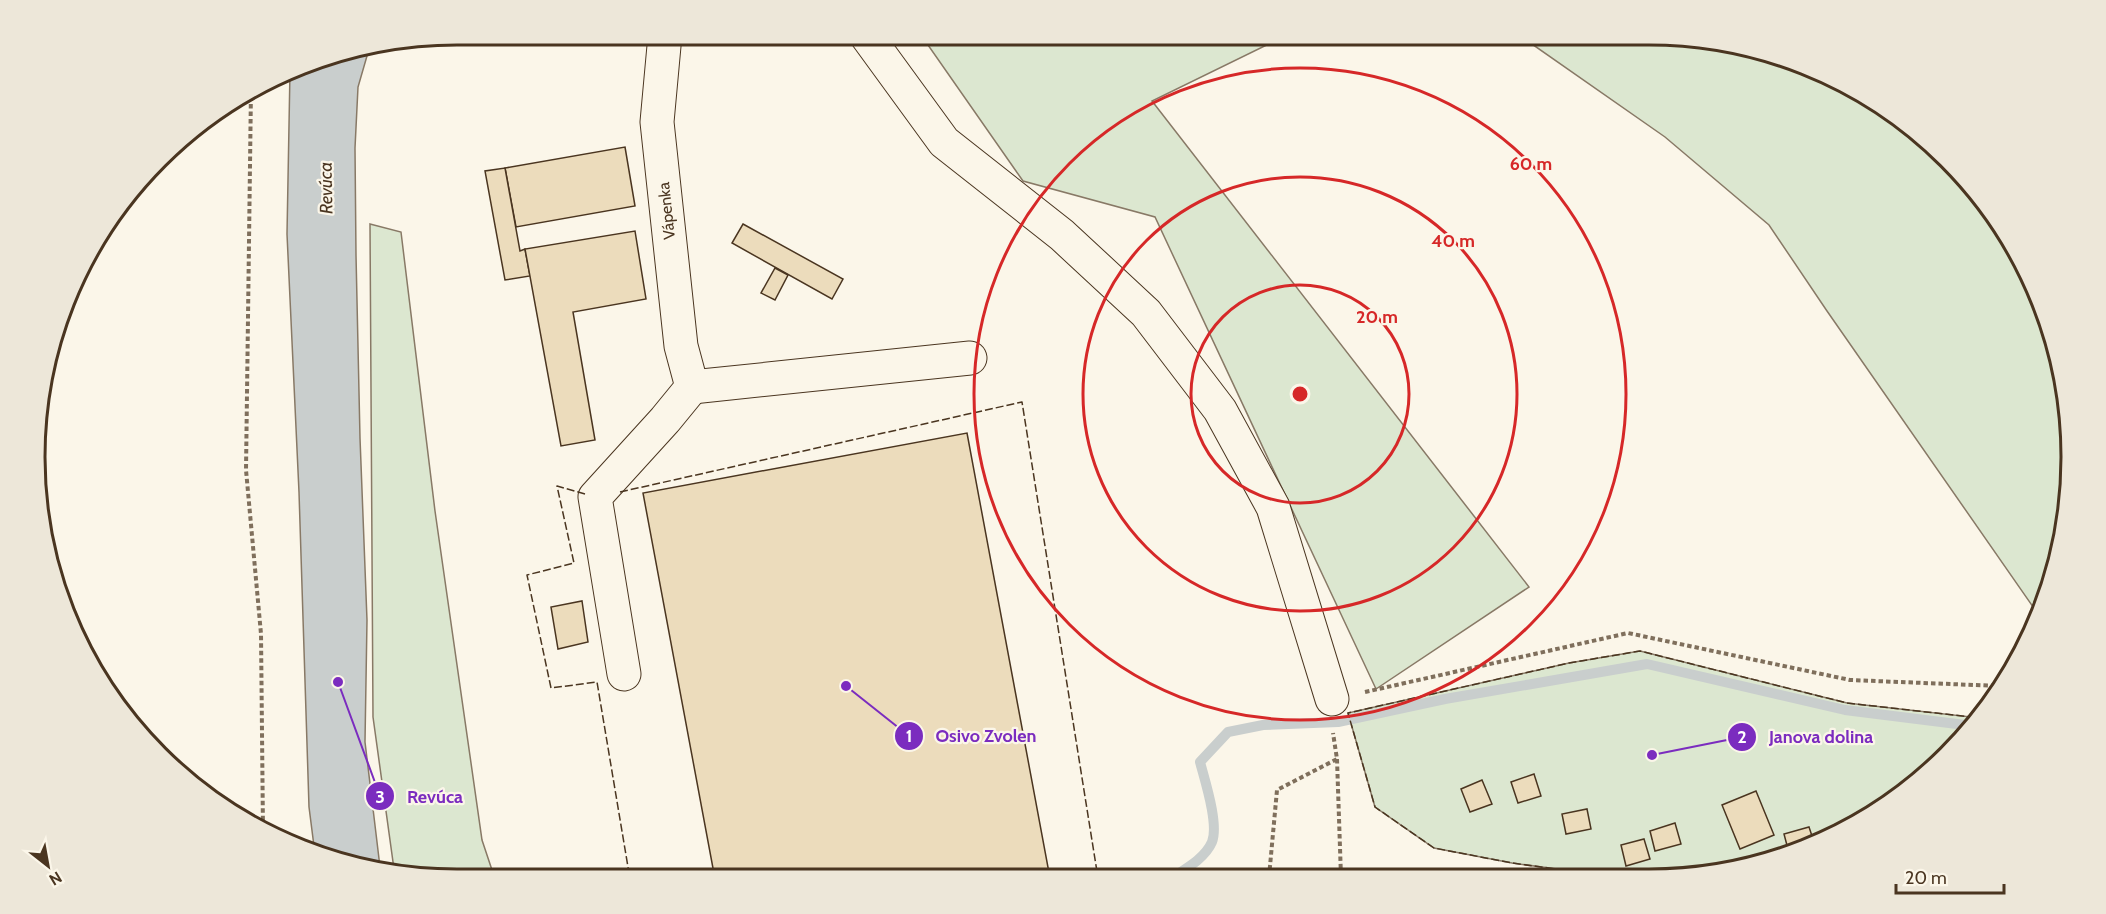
<svg xmlns="http://www.w3.org/2000/svg" width="2106" height="914" font-family="Cabin,sans-serif">
  <rect width="100%" height="100%" fill="#fbf6e9"/>
  <g fill="#dce7d0" stroke="#887966" stroke-width="1.5">
    <polygon points="921,35 1287,35 1152,101 1529,587 1376,689 1155,217 1023,181"/>
    <polygon points="1519,35 1649,35 1785,57 1861,91 1928,140 1984,200 2028,270 2057,348 2071,430 2068,512 2049,593 2038,614 1827,311 1769,225 1665,137"/>
    <polygon points="370,224 401,232 435,511 482,840 495,879 457,879 394,869 373,717"/>
    <polygon points="1640,651 1847,703 1980,718 1906,792 1811,847 1704,876 1608,876 1512,863 1434,848 1375,807 1348,713 1569,663"/>
  </g>
  <polygon fill="#c9cecd" stroke="#887966" stroke-width="1.5" points="369,49 358,87 355,148 356,255 360,438 367,620 365,742 380,867 315,854 309,807 299,492 287,234 290,71 321,57"/>
  <g fill="none" stroke-linecap="round" stroke-linejoin="round">
    <path stroke="#c9cecd" stroke-width="10" d="M1173,877c14,-9 32,-19 39,-35 7,-18 -7,-61 -12,-80l28,-30 35,-7 75,-3 107,-23 202,-35 198,46 128,16"/>
  </g>
  <g fill="#ecdcbc" stroke="#4a3520" stroke-width="1.5">
    <polygon points="625,147 635,206 516,227 505,168"/>
    <polygon points="505,168 520,251 525,249 530,276 505,280 485,171"/>
    <polygon points="743,224 843,279 832,299 732,243"/>
    <polygon points="635,231 646,299 573,312 595,440 561,446 525,249"/>
    <polygon points="775,268 788,275 775,300 761,293"/>
    <polygon points="967,433 1050,878 715,879 643,493"/>
    <polygon points="582,601 588,642 558,649 551,607"/>
    <polygon points="1534,774 1541,796 1518,803 1511,782"/>
    <polygon points="1482,780 1492,804 1470,812 1461,789"/>
    <polygon points="1756,791 1774,835 1740,849 1722,805"/>
    <polygon points="1587,809 1591,829 1566,834 1562,814"/>
    <polygon points="1675,823 1681,844 1655,851 1650,831"/>
    <polygon points="1809,827 1815,845 1789,853 1784,834"/>
    <polygon points="1644,839 1650,859 1626,866 1621,845"/>
  </g>
  <g fill="none" stroke-linecap="round" stroke-linejoin="round">
    <defs>
      <g id="minor">
        <polyline points="866,35 944,142 1062,235 1146,313 1220,410 1273,507 1332,699"/>
        <polyline points="692,387 970,358"/>
        <polyline points="624,674 595,497 665,420 692,387 681,346 657,122 665,35"/>
      </g>
    </defs>
    <use href="#minor" stroke="#4a3520" stroke-width="35"/>
    <g stroke="#7f6f5c" stroke-width="4" stroke-dasharray="4.5 3" stroke-linecap="butt">
      <polyline points="251,89 246,470 261,634 263,831"/>
      <polyline points="1365,692 1628,633 1850,680 1999,686"/>
      <polyline points="1337,759 1341,877"/>
      <polyline points="1269,877 1277,790 1337,759 1333,733"/>
    </g>
    <use href="#minor" stroke="#fbf6e9" stroke-width="33"/>
    <g stroke="#4a3520" stroke-width="1.5" stroke-dasharray="8 3" stroke-linecap="butt">
      <polyline points="620,492 1022,402 1098,878"/>
      <polyline points="585,494 557,486 574,563 527,575 551,688 597,682 630,879"/>
      <polyline points="1608,876 1512,863 1434,848 1375,807 1348,713 1569,663 1640,651 1847,703 1980,718"/>
    </g>
  </g>
  <g fill="none" stroke="#d62828" stroke-width="3">
    <circle cx="1300" cy="394" r="109"/>
    <circle cx="1300" cy="394" r="217"/>
    <circle cx="1300" cy="394" r="326"/>
  </g>
  <g text-anchor="middle" stroke-width="4.5" stroke-linejoin="round" paint-order="stroke">
    <g font-size="16" fill="#4a3520" stroke="#fbf6e9">
      <text transform="translate(666 211) rotate(-96)" y="6">Vápenka</text>
    </g>
    <g font-size="18" font-style="italic" fill="#4a3520" stroke="#fbf6e9">
      <text transform="translate(326 188) rotate(-91)" y="6">Revúca</text>
    </g>
  </g>
  <path d="M0 0H2106V914H0ZM457 45H1649A412 412 0 0 1 2061 457V457A412 412 0 0 1 1649 869H457A412 412 0 0 1 45 457V457A412 412 0 0 1 457 45Z" fill="#ede7d9" fill-rule="evenodd"/>
  <path fill="none" stroke="#4a3520" stroke-width="3" d="M457 45H1649A412 412 0 0 1 2061 457V457A412 412 0 0 1 1649 869H457A412 412 0 0 1 45 457V457A412 412 0 0 1 457 45Z"/>
  <circle cx="1300" cy="394" r="9" fill="#d62828" stroke="#fbf6e9" stroke-width="3"/>
  <g font-size="18" text-anchor="middle" font-weight="bold" fill="#d62828" stroke="#fbf6e9" stroke-width="4.5" stroke-linejoin="round" paint-order="stroke">
    <text x="1531" y="170">60 m</text>
    <text x="1453" y="247">40 m</text>
    <text x="1377" y="323">20 m</text>
  </g>
  <path fill="none" stroke="#7b2cbf" stroke-width="2" d="M846 686L909 736M1652 755L1742 737M338 682L380 796"/>
  <g fill="#7b2cbf" stroke="#fbf6e9" stroke-width="2">
    <circle cx="846" cy="686" r="6"/>
    <circle cx="1652" cy="755" r="6"/>
    <circle cx="338" cy="682" r="6"/>
    <circle cx="909" cy="736" r="15"/>
    <circle cx="1742" cy="737" r="15"/>
    <circle cx="380" cy="796" r="15"/>
  </g>
  <g font-size="18" text-anchor="middle" font-weight="bold" fill="#fff">
    <text x="909" y="742">1</text>
    <text x="1742" y="743">2</text>
    <text x="380" y="803">3</text>
  </g>
  <g font-size="18" text-anchor="middle" font-weight="bold" fill="#7b2cbf" stroke="#fbf6e9" stroke-width="4.5" stroke-linejoin="round" paint-order="stroke">
    <text x="986" y="742">Osivo Zvolen</text>
    <text x="1821" y="743">Janova dolina</text>
    <text x="435" y="803">Revúca</text>
  </g>
  <g transform="translate(48 866) rotate(149)" stroke="#fbf6e9" stroke-width="4.5" paint-order="stroke">
  <path d="M0-4.5L10 22L0 15L-10 22Z" fill="#4a3520"/>
  <text y="-9" font-size="16" font-weight="bold" text-anchor="middle" fill="#4a3520">N</text>
  </g>
  <path d="M1896 884v9h108v-9" fill="none" stroke="#4a3520" stroke-width="3"/>
  <text x="1905" y="884" font-size="18" fill="#4a3520" stroke="#fbf6e9" stroke-width="4.5" paint-order="stroke">20 m</text>
</svg>
